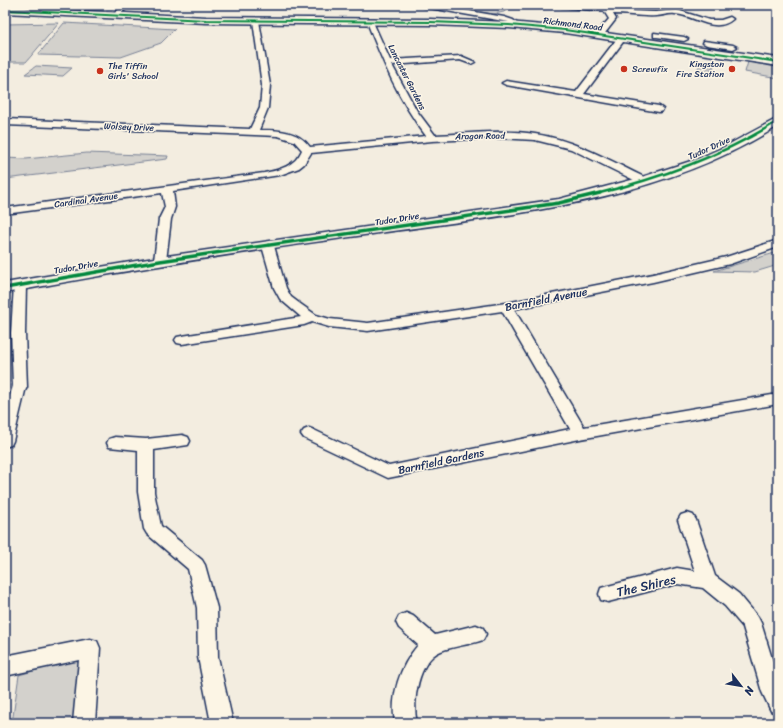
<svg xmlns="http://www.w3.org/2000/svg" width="783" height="728" font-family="Sriracha,sans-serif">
  <rect width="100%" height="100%" fill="#f3ede0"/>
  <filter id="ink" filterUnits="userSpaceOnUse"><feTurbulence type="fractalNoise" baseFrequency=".025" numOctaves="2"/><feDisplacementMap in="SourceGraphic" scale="8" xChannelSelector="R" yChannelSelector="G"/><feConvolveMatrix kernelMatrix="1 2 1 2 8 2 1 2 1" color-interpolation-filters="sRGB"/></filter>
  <g filter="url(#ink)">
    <g fill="#d3d1cc" stroke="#778095">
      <polygon points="438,5 512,5 504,12 493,14"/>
      <polygon points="59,23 26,62 5,62 5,24"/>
      <polygon points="64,23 175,29 161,43 121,57 38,55"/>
      <polygon points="748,62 778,67 778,78 745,72"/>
      <polygon points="36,66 72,68 63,76 25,74"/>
      <polygon points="87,153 168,156 167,159 5,179 5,158 26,159"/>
      <polygon points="778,252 778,265 755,272 714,271"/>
      <polygon points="83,657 79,723 12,723 19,675"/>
    </g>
    <polygon fill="#bebec0" stroke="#1b2f5e" points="702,61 715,63 710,74 696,72"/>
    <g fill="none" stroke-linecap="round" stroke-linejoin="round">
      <defs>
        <g id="minor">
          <polygon points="123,5 130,5 118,16 114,16 114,14"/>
          <polygon points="421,5 435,5 504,17 513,20 520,26 516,28 509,22 503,21 424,7"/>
          <path d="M559,5l43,2 3,-2 5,5 45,2 22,-2 32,10h12l9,-3 3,2c-18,16 -39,-4 -58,-5 -6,-1 -13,2 -19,2 -14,1 -29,-2 -43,-2l3,5 -14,18h-3l-4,-2 14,-16 -5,-8 -42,-4z"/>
          <path d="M256,19l3,2 11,64 -2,23 -9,22c18,0 39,0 51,17l116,-11c-27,-35 -43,-74 -59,-114l3,-2 3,2 17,38 71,-4 14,6 -4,2 -11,-4 -68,5 25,46 18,24c33,-1 67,-6 100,-1 40,6 76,27 113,45l1,2 -1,2h-8l-69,-34 -36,-9 -37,-2 -66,3 -121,12 -7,11 -5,4 -19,7 -107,16 2,16 -4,12 -5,42 -2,3h-8l-2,-3 5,-42 6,-12 -3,-14 -157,21v-6l259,-35c16,-3 31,-7 38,-23l-8,-9 -16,-5 -273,-11v-6l245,10 10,-21 2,-23 -9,-64z"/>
          <polygon points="654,33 684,37 688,39 684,41 657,37 654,37"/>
          <polygon points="619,36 625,36 626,38 584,94 659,106 663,109 662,111 659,112 506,85 502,83 506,81 576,92"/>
          <polygon points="704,41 733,45 737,47 733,49 707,45 703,43"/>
          <polygon points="778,240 778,247 730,264 653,282 514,309 584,427 778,394 778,404 580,439 388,478 304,438 301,434 304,430 309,428 314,430 389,466 570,429 502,311 368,331 329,327 312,322 304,325 182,344 177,343 175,340 177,337 182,336 301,317 280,299 274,288 262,246 264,244 272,244 274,246 286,288 291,297 299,303 316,315 330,319 368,323 506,303 653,274 726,257"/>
          <polygon points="20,281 24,282 26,285 25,333 27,387 25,391 13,441 11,445 5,447 5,411 13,386 11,333 14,285 16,282"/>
          <polygon points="182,435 188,437 190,441 188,445 154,450 154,492 161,526 202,560 205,565 217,608 218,657 233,723 211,723 198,657 197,608 188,569 147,534 144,529 138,492 138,450 109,447 107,443 109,439 115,437 146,439"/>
          <polygon points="687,513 693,515 696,520 715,576 739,594 758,617 761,623 778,678 778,714 771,711 762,692 743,627 725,606 703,588 677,584 608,602 601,600 599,594 601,588 608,586 677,568 695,571 678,520 681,515"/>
          <path d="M406,613l7,3 22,19 41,-10 7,3 3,6 -3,6c-14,5 -29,6 -42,11 -23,9 -29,51 -24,72h-22c-5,-27 5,-57 23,-78l-19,-17 -3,-6 3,-6z"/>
          <polygon points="90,639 97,641 100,648 95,723 73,723 79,660 5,676 5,656"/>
        </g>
        <path id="tertiary" d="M778,118v8c-123,78 -273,89 -414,109 -68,10 -137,19 -205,31 -52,8 -103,18 -154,27v-10l155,-26 399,-58 80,-21 58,-19 27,-12z"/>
        <polygon id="primary" points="5,7 206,17 430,19 509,22 565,27 778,58 778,66 565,33 509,28 430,25 206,23 5,13"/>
      </defs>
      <use href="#minor" stroke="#1b2f5e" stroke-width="3"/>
      <use href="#tertiary" stroke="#1b2f5e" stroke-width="3"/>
      <use href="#primary" stroke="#1b2f5e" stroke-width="3"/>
      <use href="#minor" fill="#fcf5e5" fill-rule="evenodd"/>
      <use href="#tertiary" fill="#fcf5e5" fill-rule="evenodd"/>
      <use href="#primary" fill="#fcf5e5" fill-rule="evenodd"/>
      <defs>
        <polyline id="cycleway-far2" points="5,10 206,20 430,22 509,25 565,30 778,62"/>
        <path id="cycleway-far1" d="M596,194c65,-16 126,-38 182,-73"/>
        <polyline id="cycleway" points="5,288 160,261 559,203 600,193"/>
      </defs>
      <use href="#cycleway-far2" stroke="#fcf5e5" stroke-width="3.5"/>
      <use href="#cycleway-far1" stroke="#fcf5e5" stroke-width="4"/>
      <use href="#cycleway" stroke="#fcf5e5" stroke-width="5.5"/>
      <use href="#cycleway-far2" stroke="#00873e" stroke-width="2"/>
      <use href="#cycleway-far1" stroke="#00873e" stroke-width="2.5"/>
      <use href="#cycleway" stroke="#00873e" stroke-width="3.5"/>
    </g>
  </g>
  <g fill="#c8321e" stroke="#fcf5e5" stroke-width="1.5">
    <circle cx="624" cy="69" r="4"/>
    <circle cx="732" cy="69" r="4"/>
    <circle cx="100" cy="71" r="4"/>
  </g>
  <g text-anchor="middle" stroke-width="3" stroke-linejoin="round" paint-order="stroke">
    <g font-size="9" fill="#1b2f5e" stroke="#fcf5e5">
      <text transform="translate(573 24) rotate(7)" y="3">Richmond Road</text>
      <text transform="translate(407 77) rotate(63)" y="3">Lancaster Gardens</text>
      <text transform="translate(129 127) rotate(2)" y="3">Wolsey Drive</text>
      <text transform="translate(480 136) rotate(-1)" y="3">Aragon Road</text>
      <text transform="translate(709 148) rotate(-24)" y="3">Tudor Drive</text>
      <text transform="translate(86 200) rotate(-8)" y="3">Cardinal Avenue</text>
      <text transform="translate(397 219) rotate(-9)" y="3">Tudor Drive</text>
      <text transform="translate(76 267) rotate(-10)" y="3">Tudor Drive</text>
    </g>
    <g font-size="9" fill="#1b2f5e" stroke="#fcf5e5" text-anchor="start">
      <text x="724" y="67" text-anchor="end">Kingston<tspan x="724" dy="10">Fire Station</tspan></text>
      <text x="108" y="69">The Tiffin<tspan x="108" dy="10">Girls' School</tspan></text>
      <text x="632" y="72">Screwfix</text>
    </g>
    <g font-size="11" fill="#1b2f5e" stroke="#fcf5e5">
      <text transform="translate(546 299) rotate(-11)" y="4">Barnfield Avenue</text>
      <text transform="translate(441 461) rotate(-12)" y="4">Barnfield Gardens</text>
    </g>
    <g font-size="13" fill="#1b2f5e" stroke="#fcf5e5">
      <text transform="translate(646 585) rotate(-13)" y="5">The Shires</text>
    </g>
  </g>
  <rect width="783" height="728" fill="none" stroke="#fcf5e5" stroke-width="20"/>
  <rect x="10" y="10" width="763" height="708" fill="none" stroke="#1b2f5e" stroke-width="1.5" filter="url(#ink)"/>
  <g transform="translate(741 686) rotate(121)" stroke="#fcf5e5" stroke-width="3" paint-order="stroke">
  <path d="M0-3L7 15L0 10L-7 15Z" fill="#1b2f5e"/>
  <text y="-6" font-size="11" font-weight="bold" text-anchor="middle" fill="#1b2f5e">N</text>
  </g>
</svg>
